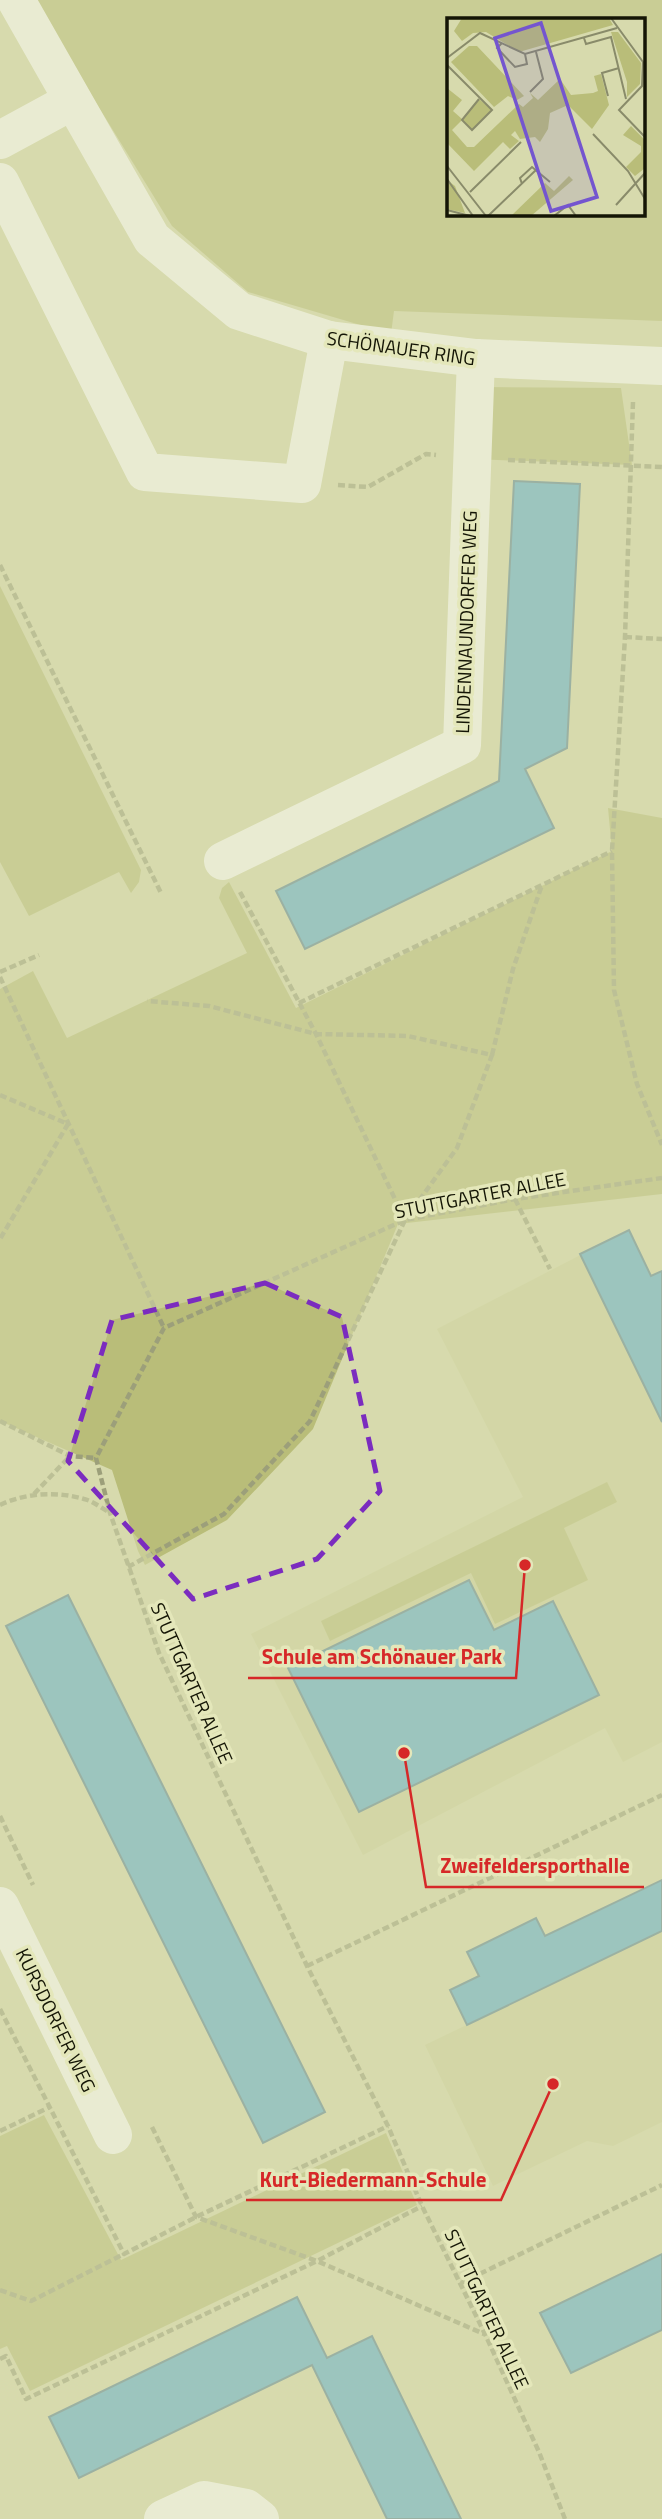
<svg xmlns="http://www.w3.org/2000/svg" width="662" height="2519" font-family="'Titillium Web',sans-serif">
  <rect width="100%" height="100%" fill="#d7daad"/>
  <g fill="#ced19d">
    <polygon points="629,1230 662,1298 662,1742 623,1762 605,1728 363,1855 251,1634 523,1497 437,1329"/>
    <polygon points="662,1931 662,2122 613,2146 587,2141 493,2186 425,2045"/>
  </g>
  <g fill="#b9bd79" fill-rule="evenodd">
    <path d="M37,0h625v321l-268,-10 -3,23 -143,-42 -76,-66 -82,-133zM448,19h195v195h-195z"/>
    <polygon points="486,387 621,388 632,465 472,459"/>
    <polygon points="0,586 141,870 139,882 131,893 119,872 29,916 0,862"/>
    <polygon points="608,808 662,818 662,1194 398,1224 313,1429 227,1520 145,1565 138,1551 112,1470 0,1421 0,989 33,971 67,1038 247,953 219,898 222,888 229,882 296,1008 612,851"/>
    <polygon points="607,1482 617,1502 564,1528 588,1580 495,1624 471,1573 330,1641 321,1621"/>
    <polygon points="44,2115 121,2260 386,2133 417,2205 30,2391 7,2346 0,2349 0,2136"/>
  </g>
  <g fill="#54aad2" stroke="#537f96" stroke-width="2">
    <polygon points="514,481 580,484 567,748 525,769 554,828 305,949 276,891 499,781"/>
    <polygon points="629,1230 651,1276 662,1271 662,1422 580,1254"/>
    <polygon points="469,1580 494,1630 553,1601 599,1695 359,1812 288,1668"/>
    <polygon points="68,1595 325,2112 263,2143 6,1626"/>
    <polygon points="662,1880 662,1931 467,2025 450,1990 479,1976 467,1952 536,1918 545,1936"/>
    <polygon points="662,2254 662,2330 571,2373 540,2313"/>
    <polygon points="297,2297 327,2358 372,2336 461,2519 387,2519 312,2365 79,2478 49,2417"/>
  </g>
  <g fill="none" stroke-linecap="round" stroke-linejoin="round">
    <g stroke="#9c9f7a" stroke-width="4.5" stroke-dasharray="7 3.5" stroke-linecap="butt">
      <polyline points="633,402 625,637 612,851 614,990 637,1084 662,1145"/>
      <polyline points="508,460 662,467"/>
      <polyline points="338,485 368,487 426,454 436,455"/>
      <polyline points="0,565 161,893"/>
      <polyline points="625,637 662,639"/>
      <polyline points="240,892 316,1034 405,1220"/>
      <polyline points="0,972 39,955"/>
      <polyline points="0,977 164,1328"/>
      <polyline points="299,1003 612,851"/>
      <polyline points="492,1055 513,969 542,885"/>
      <polyline points="0,1095 68,1124 0,1239"/>
      <polyline points="515,1199 550,1269"/>
      <polyline points="0,1421 70,1456 96,1458"/>
      <polyline points="34,1494 70,1456"/>
      <path d="M0,1505c25,-12 57,-14 84,-6 9,2 17,9 25,13"/>
      <polyline points="128,1567 224,1514 310,1421 405,1220 457,1148 492,1055 408,1036 316,1034 209,1006 147,1001"/>
      <polyline points="0,1816 33,1885"/>
      <polyline points="307,1966 662,1795"/>
      <polyline points="0,2009 124,2254 196,2217 388,2126"/>
      <polyline points="152,2127 196,2217 317,2261 484,2334"/>
      <polyline points="0,2131 50,2107"/>
      <polyline points="461,2283 662,2185"/>
      <polyline points="0,2290 31,2301 124,2254"/>
      <polyline points="0,2359 6,2356 26,2399 317,2261 422,2206"/>
      <polyline points="565,2519 539,2452 485,2334 422,2206 388,2126 307,1966 159,1653 110,1513 96,1458 164,1328 405,1220 515,1199 662,1178"/>
    </g>
    <g stroke="#fff" stroke-width="38">
      <polyline points="16,0 152,239 239,311 329,340 476,358 662,366"/>
      <polyline points="0,140 72,101"/>
      <polyline points="0,182 145,472 302,484 329,340"/>
      <polyline points="223,861 462,745 476,358"/>
      <polyline points="0,1906 113,2135"/>
      <polyline points="163,2519 204,2500 246,2508 260,2519"/>
    </g>
  </g>
  <path d="M0 0H662V2519H0ZM265,1283l77,34 38,174 -63,68 -124,40 -125,-138 44,-141z" fill="#d7daad" fill-opacity=".55" fill-rule="evenodd"/>
  <path fill="none" stroke="#7b2cbf" stroke-width="5" stroke-dasharray="14 9" stroke-linejoin="round" d="M265,1283l77,34 38,174 -63,68 -124,40 -125,-138 44,-141z"/>
  <g text-anchor="middle" stroke-width="7" stroke-linejoin="round" paint-order="stroke">
    <g font-size="19" fill="#141505" stroke="#e4e7ba">
      <text transform="translate(401 348) rotate(8)" y="7">SCHÖNAUER RING</text>
      <text transform="translate(466 622) rotate(-88)" y="7">LINDENNAUNDORFER WEG</text>
      <text transform="translate(480 1195) rotate(-11)" y="7">STUTTGARTER ALLEE</text>
      <text transform="translate(192 1683) rotate(66)" y="7">STUTTGARTER ALLEE</text>
      <text transform="translate(56 2020) rotate(64)" y="7">KURSDORFER WEG</text>
      <text transform="translate(487 2309) rotate(65)" y="7">STUTTGARTER ALLEE</text>
    </g>
  </g>
  <g transform="translate(447 18)">
    <rect width="198" height="198" fill="#d7daad"/>
    <path d="M15,0h147l4,7 -94,27 -33,-20 -13,1 -11,8 -8,-10zM164,14h7l23,31 -1,21 -13,13v-15zM22,28h8l47,50 -7,4 -9,-4 -14,11 -43,-45zM154,56l8,31 -17,24 -24,-24 -18,8 -2,16 -8,13 -5,-5 -15,2 -5,-8 -4,4 8,6 -9,8 -7,-7 -29,29 -27,-28v-55l15,12 -9,11 9,8 17,-20 13,11 -20,20 -10,-10 -10,10 15,17h7l45,-43 4,3 10,-9 -3,-5 8,7 22,-21 11,16 22,-2 5,-2 -4,-15zM184,108l14,14v28l-10,8 -9,-9 15,-15v-6l-18,-11zM122,158l4,4 -42,36h-20l34,-33 9,8zM0,162l8,6 10,27 -18,-4z" fill="#b9bd79"/>
    <path fill="none" stroke="#898b6a" stroke-width="2" d="M164,0l32,44 -1,24 -23,24 26,27M137,20l2,6 25,-7 15,62M55,25l-5,5 18,19 12,-3 -2,-10M0,40l33,-25 45,21 92,-26M0,47l45,45 -20,20 -10,-10 17,-21M83,74l13,-13 -7,-27M161,78l-6,-23 17,-5M146,116l35,37 17,28M0,148l39,50M0,161l26,37M75,166l-2,-6 12,-11 18,15M23,174l51,-50M169,187l29,-32M0,192l23,6M41,198l49,-47M107,198l14,-11 8,11"/>
    <path fill="#7455cf" fill-opacity="0.15" stroke="#7455cf" stroke-width="3.5" d="M94,5l56,174 -46,14 -56,-173z"/>
    <rect width="198" height="198" fill="none" stroke="#141505" stroke-width="3.5"/>
  </g>
  <path fill="none" stroke="#d62828" stroke-width="2.5" d="M525 1565L516 1678H248M404 1753L426 1887H644M553 2084L501 2200H246"/>
  <g fill="#d62828" stroke="#e4e7ba" stroke-width="2.5">
    <circle cx="525" cy="1565" r="7"/>
    <circle cx="404" cy="1753" r="7"/>
    <circle cx="553" cy="2084" r="7"/>
  </g>
  <g font-size="21" text-anchor="middle" font-weight="bold" fill="#d62828" stroke="#e4e7ba" stroke-width="7" stroke-linejoin="round" paint-order="stroke">
    <text x="382" y="1664">Schule am Schönauer Park</text>
    <text x="535" y="1873">Zweifeldersporthalle</text>
    <text x="373" y="2187">Kurt-Biedermann-Schule</text>
  </g>
</svg>
